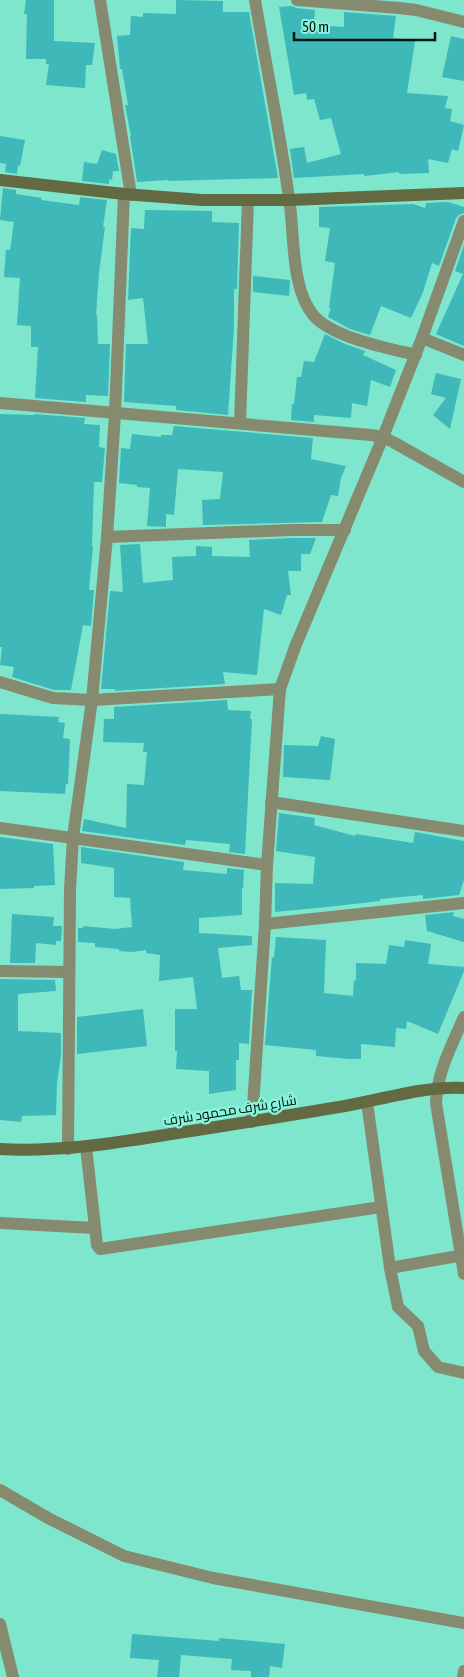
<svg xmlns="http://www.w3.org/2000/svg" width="464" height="1677" font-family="'Asap Condensed',Cairo,sans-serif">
  <rect width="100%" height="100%" fill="#7de6cc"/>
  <g fill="#3fb8b9">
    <polygon points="26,0 54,0 54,41 95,43 92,65 86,65 85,88 46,85 49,64 46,64 46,59 26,59 27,14 24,14"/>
    <polygon points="176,0 223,1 223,12 249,12 278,178 168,181 168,180 137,182 130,136 131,136 125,105 128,105 122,69 120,69 117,36 130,35 131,16 143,17 143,13 176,14"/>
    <polygon points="292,6 296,8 315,10 314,25 344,27 344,12 396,16 393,38 415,41 407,93 448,96 445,108 452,109 450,121 464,125 458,151 452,149 448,163 428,159 429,173 399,174 399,172 374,175 364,176 364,174 294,178 290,149 304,147 307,163 341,154 331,118 320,120 314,99 307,100 306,93 294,95 279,7"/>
    <polygon points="451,36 464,39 464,81 442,77"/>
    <polygon points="0,136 25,140 20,166 18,165 17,174 5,172 6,164 0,163"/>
    <polygon points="102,150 116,154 119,171 113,171 112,180 109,179 109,184 82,181 84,162 97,164"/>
    <polygon points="3,188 16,190 16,194 42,198 41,200 79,205 80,197 107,200 103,227 105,227 99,273 96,315 97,315 98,344 110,344 108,396 86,395 86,402 35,398 38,347 31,347 31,326 17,325 20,278 4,277 6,250 10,250 14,222 0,220"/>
    <polygon points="448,202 464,207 464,213 459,215 456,218 439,266 432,263 423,292 411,318 381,306 370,335 350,329 328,317 331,308 329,308 335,263 325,261 330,228 319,227 319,207 413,204 425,208 426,203"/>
    <polygon points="145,210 212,211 212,222 239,223 237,289 234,289 234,327 228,415 176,410 176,406 124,402 126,344 148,344 143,298 128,300 131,228 144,229"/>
    <polygon points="464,245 464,346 436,334 463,274 455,271"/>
    <polygon points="253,276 290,280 289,296 253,292"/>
    <polygon points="325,334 345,344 365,351 363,355 396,370 390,387 371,380 367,406 352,403 351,418 314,415 314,422 291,420 292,404 294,404 297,377 301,377 304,361 314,362"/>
    <polygon points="436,373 461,379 450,429 433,415 446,398 431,394"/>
    <polygon points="0,414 34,415 34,414 85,418 84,424 100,425 99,447 105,448 102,482 94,482 92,547 93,547 89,590 94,590 91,626 83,625 71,690 54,690 12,677 14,667 0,665 2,647 0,647"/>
    <polygon points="174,426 313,438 311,459 346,466 341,478 338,496 331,495 322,522 203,525 202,500 220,499 223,472 178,469 174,515 166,514 166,527 147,526 150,488 137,487 137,485 119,483 121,448 130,449 132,434 161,437 161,435 172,435"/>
    <polygon points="291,538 316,538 310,554 301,554 301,571 288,571 291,595 287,595 281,615 264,609 257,675 223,672 225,684 115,691 115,689 101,689 110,591 123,592 120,545 140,544 143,583 173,580 172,557 196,556 196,546 212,547 212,556 250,557 249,540"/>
    <polygon points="227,700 228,710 251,711 250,719 252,719 245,854 229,852 230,844 186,840 185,845 82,831 84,819 126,828 127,784 144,785 147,752 143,752 144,743 103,742 104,719 114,719 114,707"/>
    <polygon points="0,714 59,717 58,722 65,723 63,738 70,739 68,784 66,784 65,794 0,791"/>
    <polygon points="321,736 335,739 330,780 283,777 284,745 318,746"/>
    <polygon points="279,813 315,818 314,825 355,836 356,834 413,843 415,832 464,841 464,880 459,895 423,899 423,895 380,899 380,901 327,907 275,912 275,883 313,884 315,857 276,851"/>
    <polygon points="0,837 53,844 55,885 34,886 34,888 0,889"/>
    <polygon points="81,847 184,862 183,870 227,874 227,868 244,870 243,888 242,888 242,915 199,918 199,933 252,936 252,945 218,948 222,978 239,976 241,990 252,990 249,1044 239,1043 239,1060 236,1060 236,1090 209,1094 209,1071 176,1069 177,1051 175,1051 175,1009 197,1009 193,977 159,981 160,955 146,953 146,950 132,952 119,951 119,949 95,947 95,943 78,942 78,928 83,928 83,926 115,929 132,927 130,898 114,897 114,868 81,863"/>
    <polygon points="454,912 453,916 464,919 464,942 427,931 425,915"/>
    <polygon points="12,914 54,917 53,926 62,926 61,941 56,941 56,945 36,943 35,963 10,963"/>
    <polygon points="276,937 326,940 324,993 353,996 354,980 356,981 356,963 386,964 389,945 404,947 405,940 431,944 428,964 464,967 464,971 438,1034 407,1021 406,1029 396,1028 395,1047 361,1044 361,1059 349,1059 316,1056 316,1050 265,1045 272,957 274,958"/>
    <polygon points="0,979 55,980 56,991 18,994 18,1031 61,1033 61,1055 57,1083 56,1115 22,1116 21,1122 0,1120"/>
    <polygon points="143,1009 147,1046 77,1054 77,1017"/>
    <polygon points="132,1634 219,1641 219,1638 285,1644 282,1668 270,1666 269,1677 251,1677 251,1671 231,1670 232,1659 181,1655 179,1677 157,1677 159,1660 130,1658"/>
  </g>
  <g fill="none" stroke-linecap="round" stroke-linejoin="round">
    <g stroke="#868a6f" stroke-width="12">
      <polyline points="100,0 131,195"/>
      <path d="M255,0c11,66 25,132 34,198 6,36 1,90 25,118 20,22 73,32 102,39"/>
      <polyline points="297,0 399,8 416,10 464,22"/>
      <polyline points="422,338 464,355"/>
      <polyline points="0,403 371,435 383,437 393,442 464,482"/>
      <polyline points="240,423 248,200"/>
      <polyline points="107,537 291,530 345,530"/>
      <polyline points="0,682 53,698 92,700 280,689"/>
      <polyline points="271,802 464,831"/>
      <polyline points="0,828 267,865"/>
      <polyline points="265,924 464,903"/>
      <polyline points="0,971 69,972"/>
      <path d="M464,1017c-12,28 -27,55 -28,86l28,171"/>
      <polyline points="367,1102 390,1268 398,1307 418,1326 424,1351 438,1367 464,1373"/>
      <polyline points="252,1122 265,924 267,865 280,689 295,647 383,437 422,338 464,221"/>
      <polyline points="86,1147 97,1245 100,1249 381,1207"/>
      <polyline points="68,1149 70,890 73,837 92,700 107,537 115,413 124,194"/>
      <polyline points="0,1223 95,1228"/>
      <polyline points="390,1268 464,1255"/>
      <polyline points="0,1490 48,1518 124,1556 213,1578 464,1623"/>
      <polyline points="0,1624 13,1677"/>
      <polyline points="463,1677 464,1671"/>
    </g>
    <g stroke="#636940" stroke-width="12">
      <polyline points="0,180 124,194 202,200 290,200 464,193"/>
      <path d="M0,1149c56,3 110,-5 165,-14 60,-9 120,-19 180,-29 39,-7 79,-20 119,-18"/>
    </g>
  </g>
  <g text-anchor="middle" stroke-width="4.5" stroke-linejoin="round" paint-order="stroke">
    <g font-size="14" fill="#021712" stroke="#8bf3d9">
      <text transform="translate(230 1110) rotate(-9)" y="5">شارع شرف محمود شرف</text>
    </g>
  </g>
  <path d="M294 32v8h141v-8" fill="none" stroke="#021712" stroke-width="2.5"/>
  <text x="302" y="32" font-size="15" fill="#021712" stroke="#8bf3d9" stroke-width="4" paint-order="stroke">50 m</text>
</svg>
